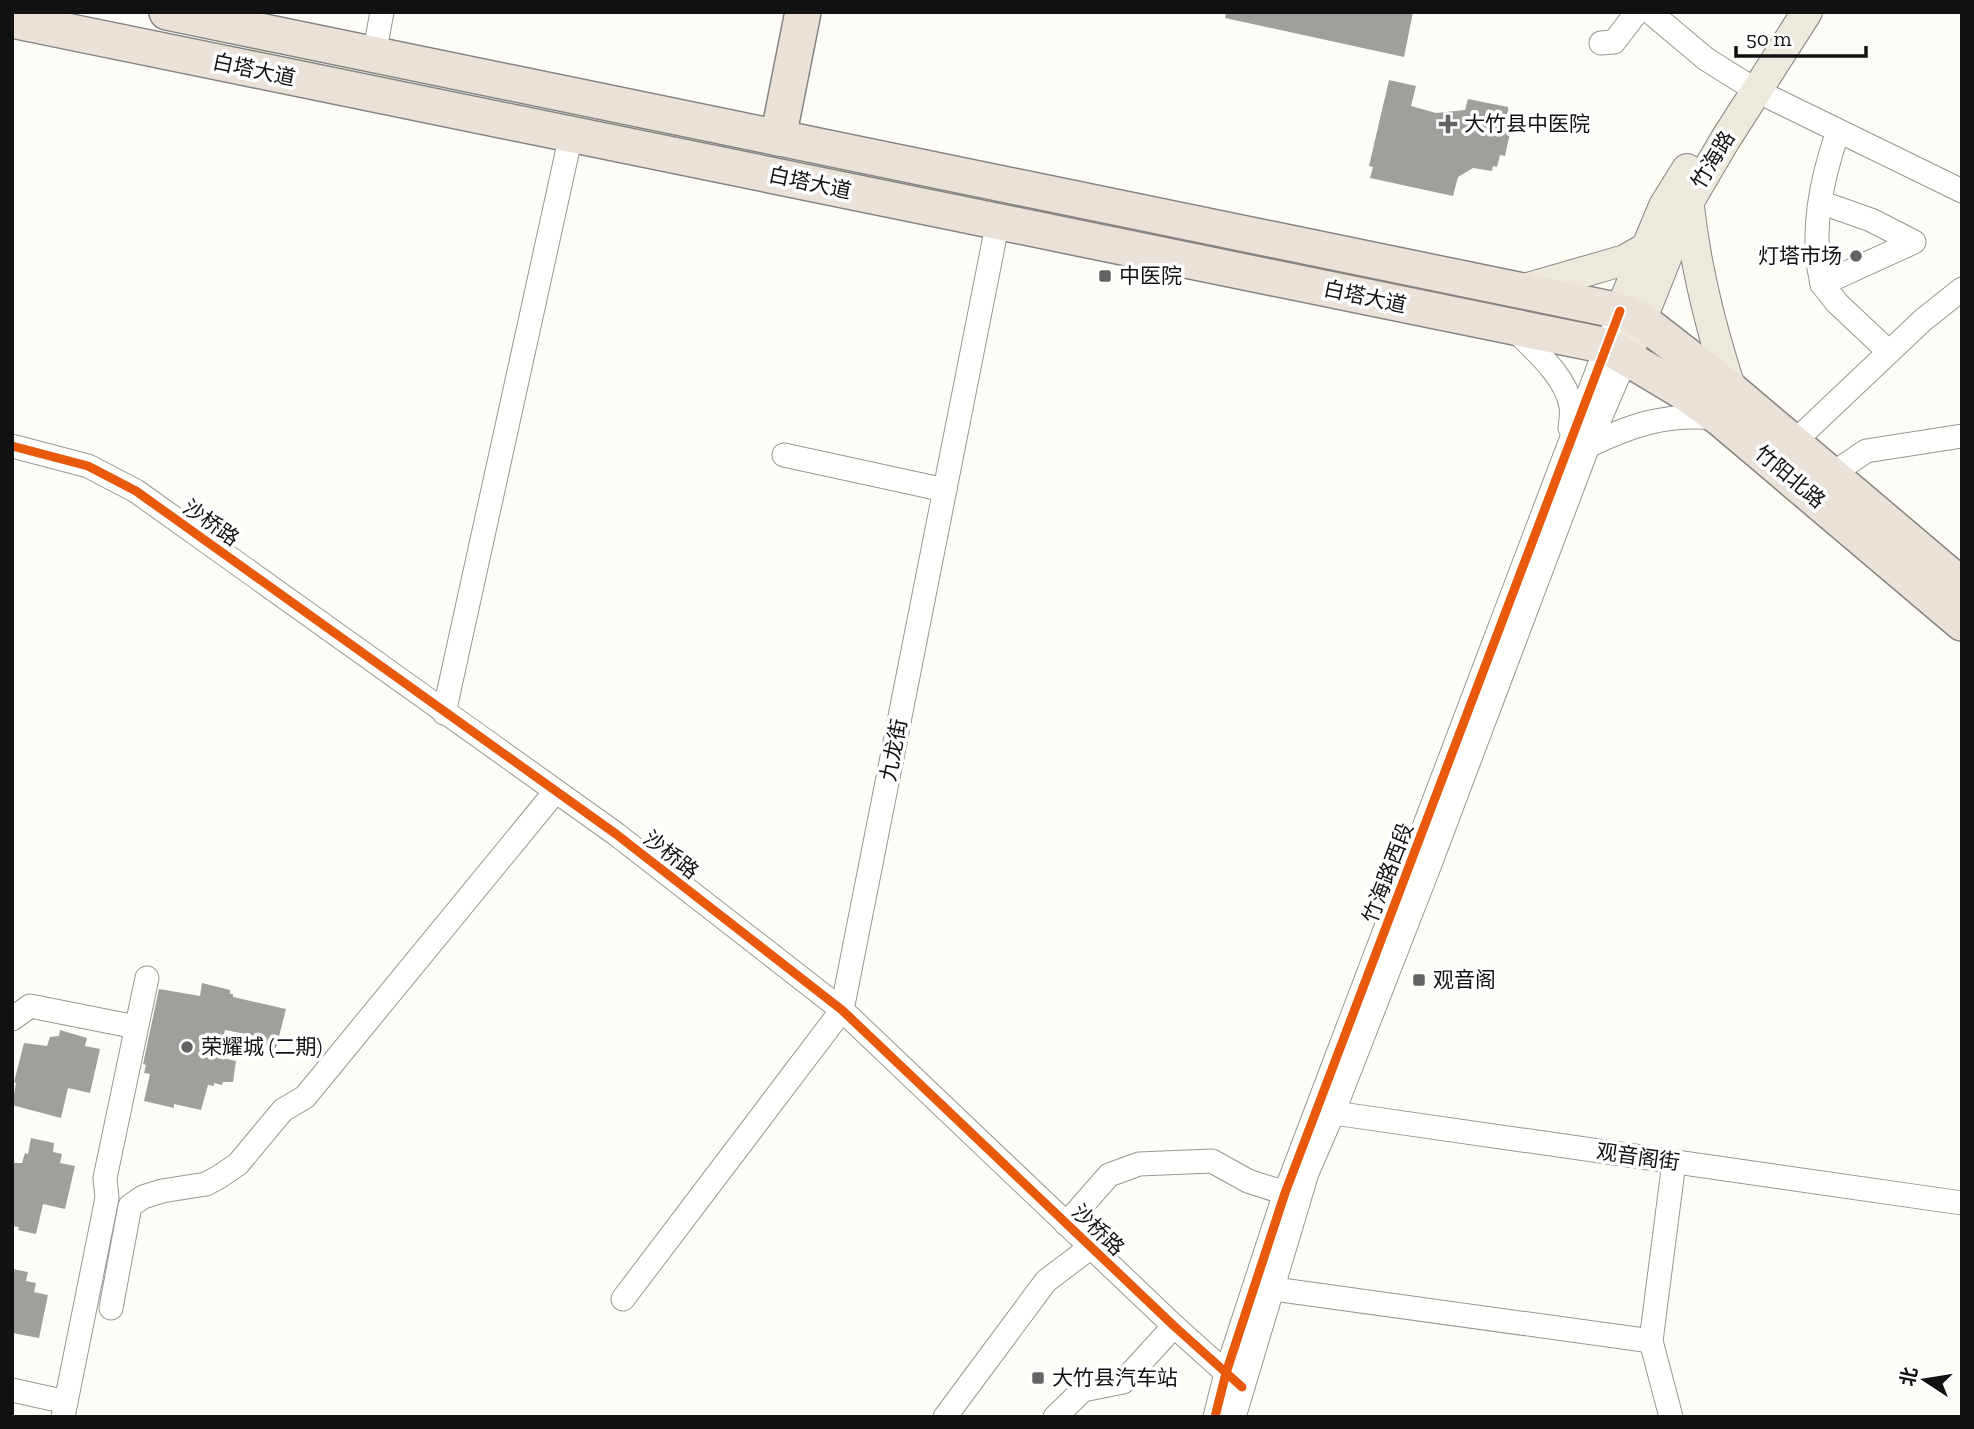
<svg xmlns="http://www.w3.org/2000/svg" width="1974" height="1429" font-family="'Zilla Slab','Noto Sans SC',serif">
  <rect width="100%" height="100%" fill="#fdfcf7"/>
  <g fill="#a19f9c">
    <polygon points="1226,12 1413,12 1404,57 1225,18"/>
    <polygon points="1389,80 1416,86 1411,106 1436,113 1465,110 1468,99 1508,107 1510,133 1505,156 1500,155 1497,167 1493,166 1492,171 1473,168 1458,177 1453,196 1370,178 1373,167 1369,166"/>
    <polygon points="202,983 230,990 230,994 233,994 233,997 286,1009 276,1048 259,1045 260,1039 255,1036 225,1030 219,1057 236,1061 233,1082 223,1082 222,1085 214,1083 214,1086 208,1085 201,1110 174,1104 174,1108 144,1101 150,1074 144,1073 146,1065 143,1064 159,989 200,996"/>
    <polygon points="60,1030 87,1038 85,1046 100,1049 90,1093 68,1088 61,1118 12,1105 16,1083 14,1082 24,1043 47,1046 50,1037 59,1036"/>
    <polygon points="31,1138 54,1143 53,1152 62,1154 60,1163 75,1166 65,1209 43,1204 36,1234 18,1230 19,1227 12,1226 12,1163 22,1163 25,1153 28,1154"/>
    <polygon points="12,1269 28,1272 26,1281 36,1283 34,1292 48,1295 39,1338 12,1333"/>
  </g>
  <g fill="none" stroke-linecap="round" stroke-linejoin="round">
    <defs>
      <g id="minor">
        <polyline points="1650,12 1706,59 1757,91 1962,191"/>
        <polyline points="1601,43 1614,42 1637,12"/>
        <polyline points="374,55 382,12"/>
        <path d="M1820,202l51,18 43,22 -92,42c-12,-52 -1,-103 16,-153"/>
        <polyline points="1822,284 1837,303 1889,352"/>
        <path d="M1511,326c21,22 54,48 60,80 1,6 0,15 -1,22"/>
        <polyline points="1793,443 1923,320 1962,289"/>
        <polyline points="12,446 88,466 136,491 616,834 842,1010 1174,1326 1242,1387"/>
        <path d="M1588,446c43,-21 79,-33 128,-28"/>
        <polyline points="784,455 945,490"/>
        <polyline points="1831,475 1866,451 1962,436"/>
        <polyline points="444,713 571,135"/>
        <polyline points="12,1019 30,1006 136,1027"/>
        <polyline points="1320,1111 1962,1203"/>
        <polyline points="1066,1224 1109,1175 1139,1164 1212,1161 1248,1181 1285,1193"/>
        <polyline points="1274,1289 1651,1341 1674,1162"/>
        <polyline points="623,1299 842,1010 998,221"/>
        <polyline points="111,1308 130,1206 143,1197 162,1191 206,1184 219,1177 238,1164 283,1110 305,1097 555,792"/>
        <polyline points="1651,1341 1671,1417"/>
        <polyline points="12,1390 66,1402 63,1417"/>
        <polyline points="66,1402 107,1198 105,1178 147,978"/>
        <polyline points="945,1417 1046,1281 1091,1247"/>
        <polyline points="1055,1417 1083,1390 1123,1382 1174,1326"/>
        <polyline points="1215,1417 1226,1373 1285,1193 1620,311"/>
        <polyline points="1234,1417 1307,1173 1333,1113 1427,872 1588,446 1627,356"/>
      </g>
      <g id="major">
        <path d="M1689,207c7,63 22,122 42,183"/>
        <polyline points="1521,290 1625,260 1646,248"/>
        <polyline points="1620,311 1664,206 1687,169"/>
        <polyline points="1627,356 1688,203 1725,140 1807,12"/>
      </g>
      <g id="highway">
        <polyline points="167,12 1620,311 1641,320 1731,390 1962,586"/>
        <polyline points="12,20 1607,346 1687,394 1721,419 1962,623"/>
        <polyline points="778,138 803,12"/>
      </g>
    </defs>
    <use href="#minor" stroke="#979795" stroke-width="25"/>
    <use href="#major" stroke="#858482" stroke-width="32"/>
    <use href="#highway" stroke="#858482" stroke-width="38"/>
    <use href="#minor" stroke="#fffffe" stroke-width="23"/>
    <use href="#major" stroke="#ede9dc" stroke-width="30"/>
    <use href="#highway" stroke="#eae1d8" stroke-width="35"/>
    <defs>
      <g id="cycleway">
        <polyline points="12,446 88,466 136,491 616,834 842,1010 1174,1326 1242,1387"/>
        <polyline points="1215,1417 1226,1373 1285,1193 1620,311"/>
      </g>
    </defs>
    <use href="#cycleway" stroke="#fff" stroke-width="13"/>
    <use href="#cycleway" stroke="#e8590c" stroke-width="9"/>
  </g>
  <g fill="#646362" stroke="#fff" stroke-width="2.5">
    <path d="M1444.5 113.5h7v7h7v7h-7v7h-7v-7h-7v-7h7z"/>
    <circle cx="1856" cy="256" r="7"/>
    <rect x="1098" y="269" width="14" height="14" rx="3.5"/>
    <rect x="1412" y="973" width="14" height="14" rx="3.5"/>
    <circle cx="187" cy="1047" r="7"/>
    <rect x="1031" y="1371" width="14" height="14" rx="3.5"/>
  </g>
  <g text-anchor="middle" stroke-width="7" stroke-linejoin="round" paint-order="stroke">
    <g font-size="21" fill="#111" stroke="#fff">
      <text transform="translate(254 70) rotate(12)" y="7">白塔大道</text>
      <text transform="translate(1713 160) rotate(-59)" y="7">竹海路</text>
      <text transform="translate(810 183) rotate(12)" y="7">白塔大道</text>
      <text transform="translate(1365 297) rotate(12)" y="7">白塔大道</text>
      <text transform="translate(1790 477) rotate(40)" y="7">竹阳北路</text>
      <text transform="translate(211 523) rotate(35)" y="7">沙桥路</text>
      <text transform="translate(894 750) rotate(-79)" y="7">九龙街</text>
      <text transform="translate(671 855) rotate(38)" y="7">沙桥路</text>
      <text transform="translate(1388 873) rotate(-69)" y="7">竹海路西段</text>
      <text transform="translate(1638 1157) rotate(8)" y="7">观音阁街</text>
      <text transform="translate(1098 1230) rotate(44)" y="7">沙桥路</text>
    </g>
    <g font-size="21" fill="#111" stroke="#fff" text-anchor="start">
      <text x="1464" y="131">大竹县中医院</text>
      <text x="1842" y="263" text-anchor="end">灯塔市场</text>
      <text x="1119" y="283">中医院</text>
      <text x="1433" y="987">观音阁</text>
      <text x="201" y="1054">荣耀城 (二期)</text>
      <text x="1052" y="1385">大竹县汽车站</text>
    </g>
  </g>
  <rect width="1974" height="1429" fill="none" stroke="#111111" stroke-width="28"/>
  <g transform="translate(1925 1380) rotate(282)" stroke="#ffffff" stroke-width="5" paint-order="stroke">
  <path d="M0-5L12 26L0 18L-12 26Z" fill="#111111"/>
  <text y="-10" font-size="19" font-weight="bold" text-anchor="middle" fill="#111111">北</text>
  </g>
  <path d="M1736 46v10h130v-10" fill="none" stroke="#111111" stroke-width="3.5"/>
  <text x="1746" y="46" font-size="21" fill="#111111" stroke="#ffffff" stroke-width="5" paint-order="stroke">50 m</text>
</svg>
